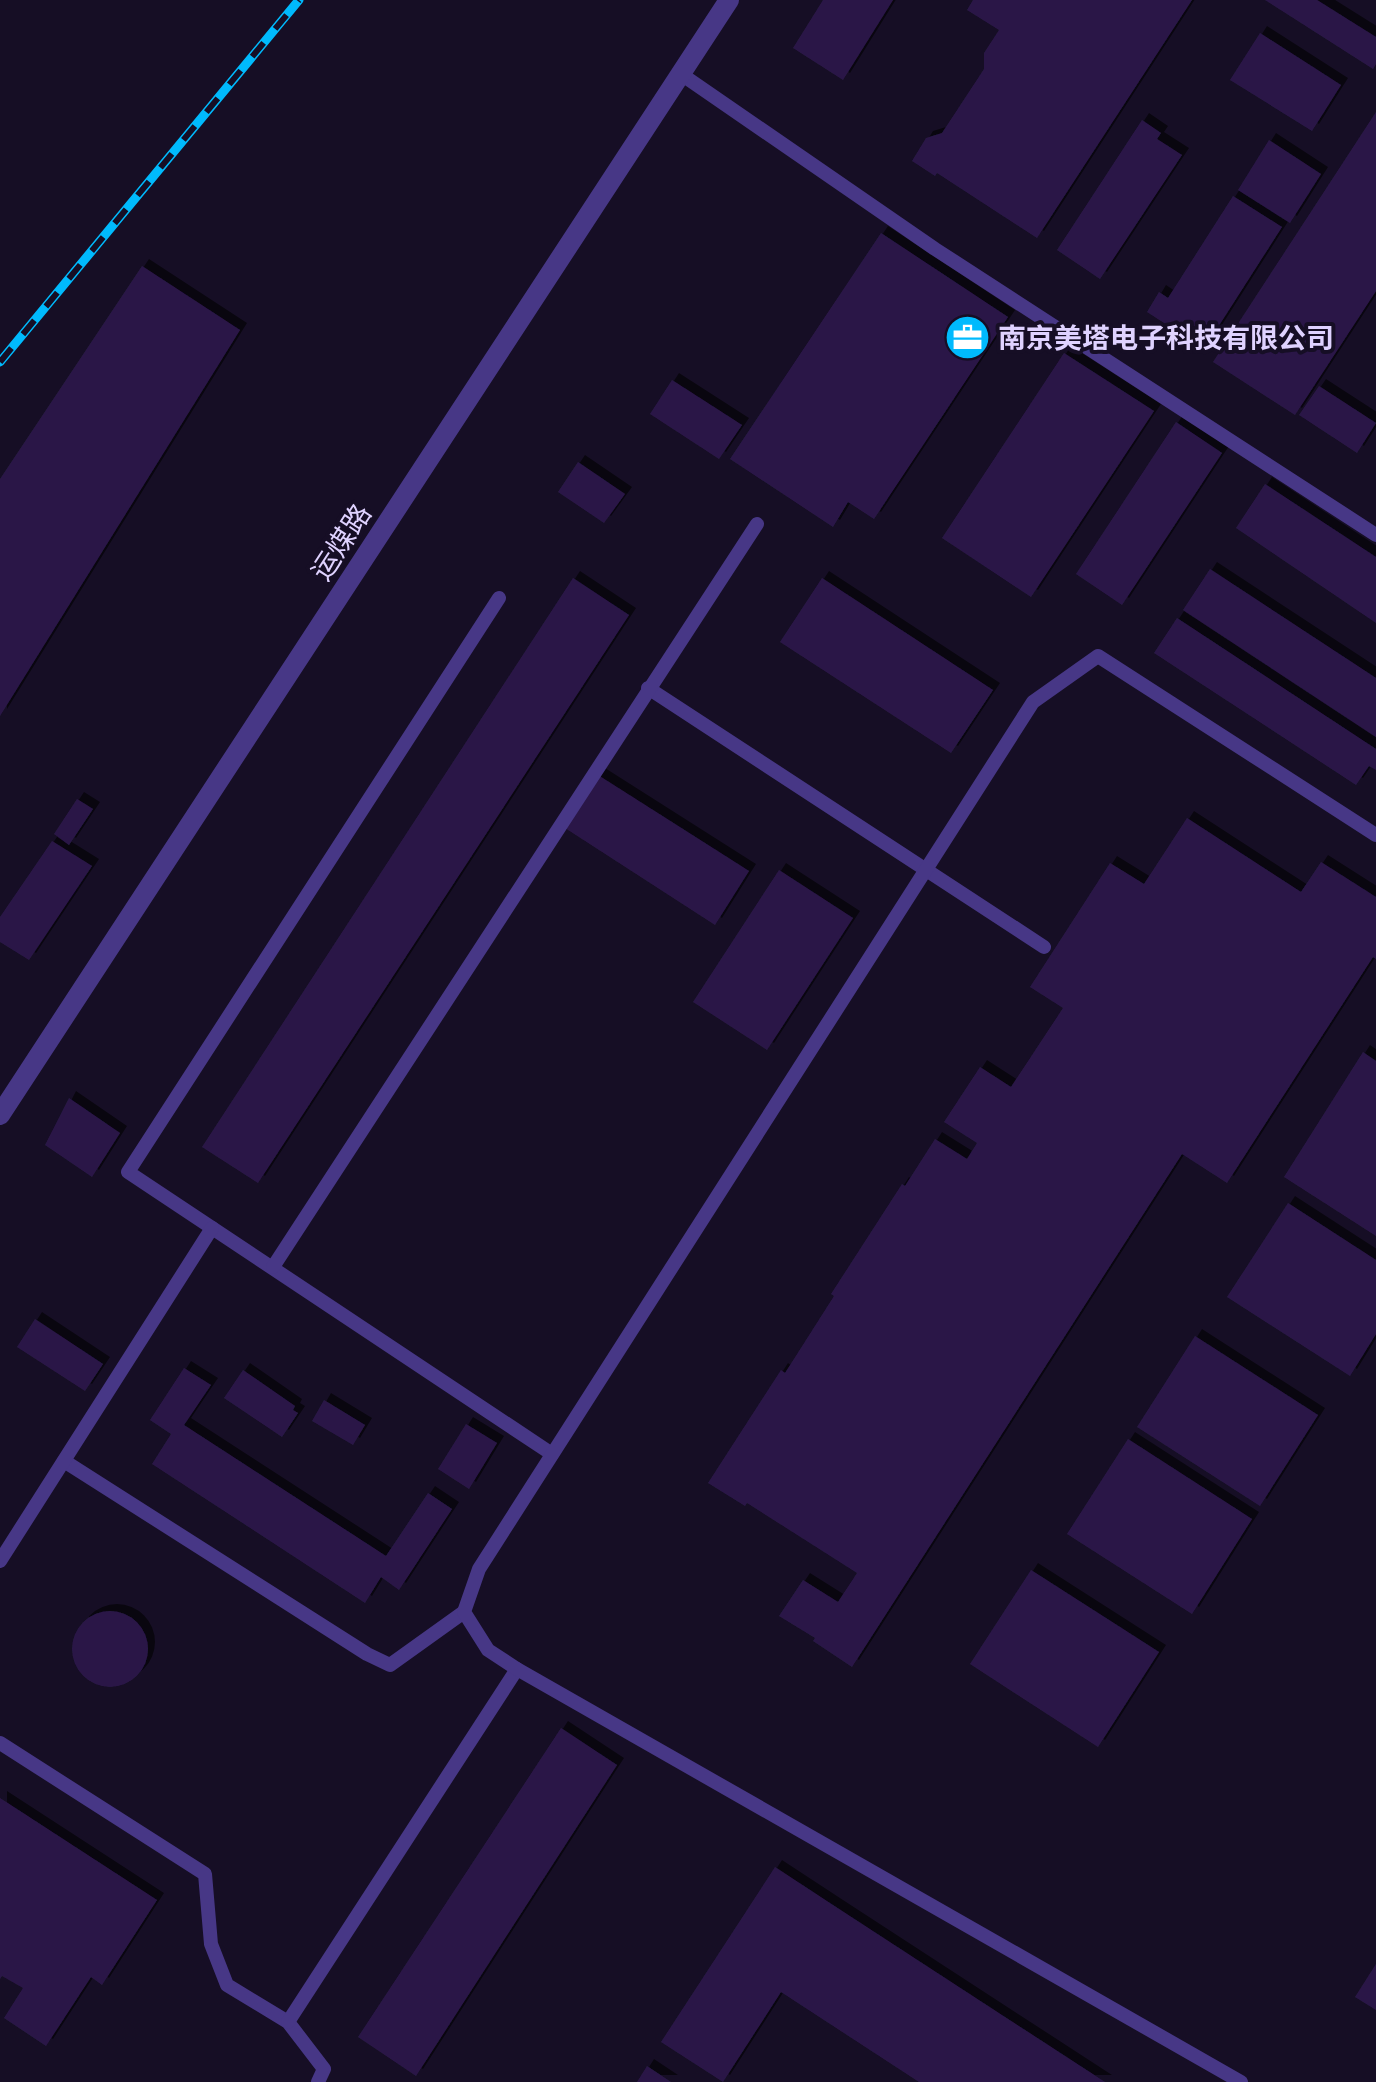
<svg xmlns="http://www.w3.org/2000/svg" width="1376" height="2082" font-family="'Public Sans','Noto Sans SC',sans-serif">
  <defs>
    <filter id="shadow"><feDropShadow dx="7" dy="-7" stdDeviation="0" flood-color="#0009"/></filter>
  </defs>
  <rect width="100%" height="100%" fill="#160e25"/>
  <g fill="#2a1947" filter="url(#shadow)">
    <polygon points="823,0 893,0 843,80 793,48"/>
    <polygon points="973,0 1192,0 1037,238 937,173 935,176 912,161 926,138 942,133 984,69 984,53 999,30 967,10"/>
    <polygon points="1265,0 1317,0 1376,37 1376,64 1373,69"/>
    <polygon points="1260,33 1341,85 1312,131 1230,80"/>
    <polygon points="1376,112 1376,291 1295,415 1213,362"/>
    <polygon points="1142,120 1161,133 1157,139 1182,155 1100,279 1057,250"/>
    <polygon points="1269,140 1321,174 1290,223 1238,190"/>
    <polygon points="1233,196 1282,227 1204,349 1147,312 1159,292 1168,298"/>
    <polygon points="881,233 1008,317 874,519 848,502 833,527 730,459"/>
    <polygon points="142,266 240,330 0,716 0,479"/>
    <polygon points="1064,353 1154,411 1031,597 942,538"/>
    <polygon points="672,380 742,425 719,459 650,414"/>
    <polygon points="1319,386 1376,423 1357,453 1299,415"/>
    <polygon points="1176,422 1222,453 1122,605 1076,574"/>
    <polygon points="578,462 625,494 604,523 558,492"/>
    <polygon points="1265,484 1376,557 1376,623 1236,528"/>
    <polygon points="1210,569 1376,678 1376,737 1183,610"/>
    <polygon points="573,578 629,615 258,1183 202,1147"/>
    <polygon points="822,578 993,690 951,753 780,642"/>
    <polygon points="1177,618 1376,749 1376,770 1369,766 1356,785 1154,653"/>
    <polygon points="598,775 749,871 715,925 565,828"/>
    <polygon points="77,799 93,809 69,845 54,834"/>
    <polygon points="1187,818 1301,892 1321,862 1376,897 1376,959 1373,957 1227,1183 1182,1154 852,1667 813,1641 815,1638 779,1616 803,1580 838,1602 857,1573 747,1503 745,1506 708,1483 781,1370 785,1373 834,1296 831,1294 902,1184 905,1186 935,1139 967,1159 977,1143 944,1122 980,1067 1011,1087 1063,1008 1030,987 1110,863 1144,884"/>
    <polygon points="52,841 92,866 29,960 0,942 0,917"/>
    <polygon points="779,870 853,918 767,1050 693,1002"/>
    <polygon points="1363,1052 1376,1061 1376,1236 1284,1177"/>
    <polygon points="69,1098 120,1133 92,1177 45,1145"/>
    <polygon points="1288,1203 1376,1260 1376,1334 1350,1376 1227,1297"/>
    <polygon points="35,1319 103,1364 85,1391 17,1347"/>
    <polygon points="1195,1336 1318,1415 1260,1506 1137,1427"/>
    <polygon points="184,1368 211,1385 184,1425 386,1556 428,1493 452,1509 399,1590 381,1577 365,1603 152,1464 171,1434 150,1420"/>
    <polygon points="243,1370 295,1406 293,1410 298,1413 282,1437 224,1398"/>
    <polygon points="324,1400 365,1425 353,1445 312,1421"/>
    <polygon points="466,1424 497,1443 469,1489 438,1469"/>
    <polygon points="1128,1439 1252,1519 1192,1614 1067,1534"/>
    <polygon points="1031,1570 1159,1652 1098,1747 970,1664"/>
    <circle cx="110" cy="1649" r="38"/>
    <polygon points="561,1728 617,1765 416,2076 358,2037"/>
    <polygon points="0,1798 157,1900 102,1985 91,1977 46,2046 4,2018 23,1988 2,1976 0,1979"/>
    <polygon points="775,1867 836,1907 1105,2082 919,2082 781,1992 723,2082 661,2042"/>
    <polygon points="1376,1964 1376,2010 1355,1997"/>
    <polygon points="647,2066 671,2082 637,2082"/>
  </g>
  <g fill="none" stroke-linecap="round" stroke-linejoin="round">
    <g stroke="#473786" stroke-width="14">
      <polyline points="681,74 935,249 1376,535"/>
      <polyline points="499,598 128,1172 552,1454"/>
      <polyline points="648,688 1044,947"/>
      <polyline points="273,1267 757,524"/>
      <polyline points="64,1461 367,1654 390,1665 464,1612"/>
      <polyline points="0,1561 212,1228"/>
      <polyline points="0,1743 205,1874 211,1944 227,1985 288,2022 324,2069 318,2082"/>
      <polyline points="288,2022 517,1669"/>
      <polyline points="1241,2082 517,1669 488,1650 464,1612 479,1569 1033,702 1098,656 1376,835"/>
    </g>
    <polyline stroke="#473786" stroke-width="20" points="0,1115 729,0"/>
    <defs>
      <polyline id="rail" points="0,362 299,0"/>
    </defs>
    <use href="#rail" stroke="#00bafd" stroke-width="9"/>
    <use href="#rail" stroke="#160e25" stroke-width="6" stroke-dasharray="18" stroke-linecap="butt"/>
  </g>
  <defs>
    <symbol id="office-disc" viewBox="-11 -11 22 22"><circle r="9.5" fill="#00bafd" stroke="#160e25"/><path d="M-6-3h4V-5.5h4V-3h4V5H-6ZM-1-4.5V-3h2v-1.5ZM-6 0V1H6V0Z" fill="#fff"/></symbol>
  </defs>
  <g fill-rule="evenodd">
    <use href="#office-disc" x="942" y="312" width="51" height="51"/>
  </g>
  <g text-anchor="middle" stroke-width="8" stroke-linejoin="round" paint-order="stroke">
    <g font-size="28" font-weight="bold" fill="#dfd2ff" stroke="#160e25" text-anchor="start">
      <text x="998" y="348">南京美塔电子科技有限公司</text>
    </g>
    <g font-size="28" fill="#dfd2ff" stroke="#160e25">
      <text transform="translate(341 542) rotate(-57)" y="10">运煤路</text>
    </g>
  </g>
</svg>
